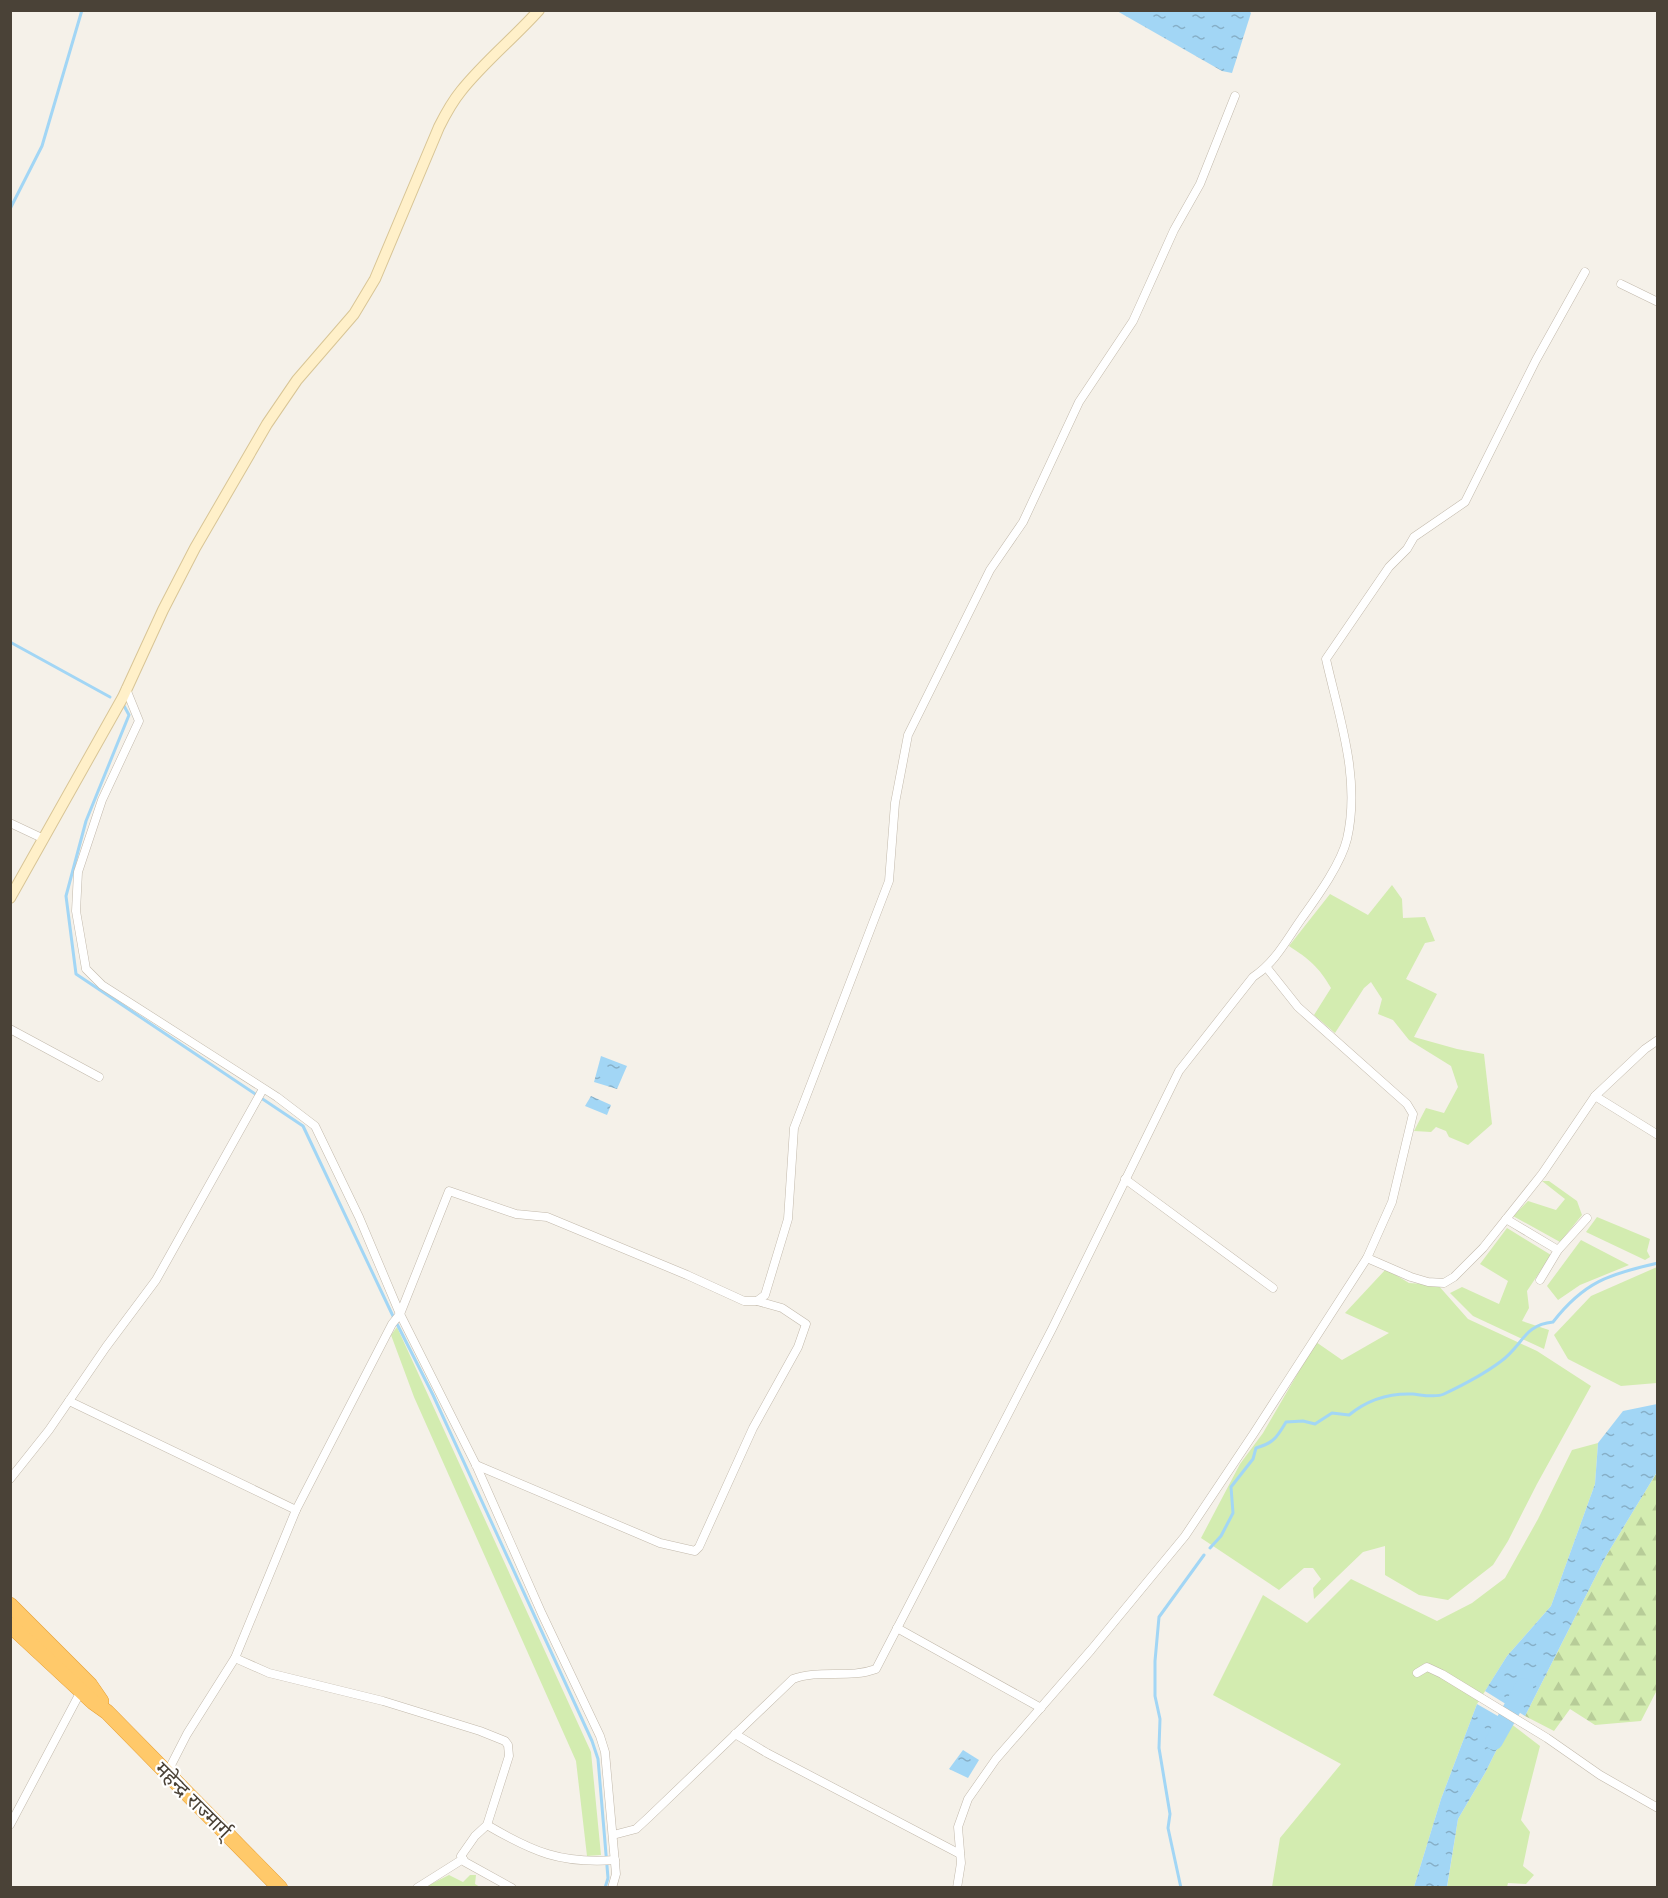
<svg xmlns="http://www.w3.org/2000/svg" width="1668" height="1898" font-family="'Fira Sans','Noto Sans Devanagari',sans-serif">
  <defs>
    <pattern id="forest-firs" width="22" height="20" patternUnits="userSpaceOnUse" patternTransform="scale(1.5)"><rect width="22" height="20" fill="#d3ecb0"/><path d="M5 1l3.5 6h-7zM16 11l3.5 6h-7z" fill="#b7cc98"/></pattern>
    <pattern id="water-ripples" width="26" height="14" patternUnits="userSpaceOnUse" patternTransform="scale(1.5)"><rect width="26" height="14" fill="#a2d6f5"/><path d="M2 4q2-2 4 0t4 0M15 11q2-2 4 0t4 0" fill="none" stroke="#86afc7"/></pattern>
  </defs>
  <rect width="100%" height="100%" fill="#f5f1e9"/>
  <g fill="#d3ecb0">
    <path d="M1392,885l10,14 1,19 22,-1 10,24 -10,2 -19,36 31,15 -23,43 43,12 27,5 8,70 -24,21 -19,-8 -3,-6 -10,-4 -5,5 -17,-1 12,-23 18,5 14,-26 -7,-21 -42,-26 -16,-20 -15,-6 4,-15 -11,-17 -7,6 -29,45 -21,-18 17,-27c-12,-21 -22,-29 -42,-42l41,-52 38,21z"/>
    <polygon points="1542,1181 1549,1181 1577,1201 1582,1215 1560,1242 1513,1216 1528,1201 1556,1210 1565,1199"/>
    <polygon points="1597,1217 1650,1239 1647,1251 1650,1257 1645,1260 1586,1232"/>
    <polygon points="1507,1228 1551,1255 1527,1291 1529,1308 1522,1321 1549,1330 1544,1349 1473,1316 1450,1293 1462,1287 1499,1304 1508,1281 1480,1264"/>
    <polygon points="1581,1240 1629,1265 1580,1285 1558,1300 1547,1286"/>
    <polygon points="1657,1267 1657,1383 1621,1386 1568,1359 1554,1335 1591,1296"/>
    <polygon points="1386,1269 1409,1283 1438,1285 1468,1319 1537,1351 1591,1386 1537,1484 1508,1541 1493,1565 1448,1600 1419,1595 1385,1575 1385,1546 1363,1552 1314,1599 1313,1588 1321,1579 1313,1568 1304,1568 1279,1590 1201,1538 1240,1464 1263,1433 1316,1342 1342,1360 1389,1333 1345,1313"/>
    <polygon points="397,1327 591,1752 601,1855 587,1856 576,1761 414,1397 391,1335"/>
    <polygon points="1598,1443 1595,1484 1551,1606 1507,1656 1477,1704 1441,1799 1414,1887 1272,1887 1280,1838 1341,1764 1213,1695 1263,1595 1307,1623 1351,1579 1437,1621 1472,1603 1505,1578 1538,1519 1572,1450"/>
    <polygon points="1510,1723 1540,1746 1521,1820 1530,1832 1523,1866 1534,1875 1526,1884 1508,1883 1507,1887 1447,1888 1458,1819 1485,1773"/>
    <polygon points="449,1875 463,1882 470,1875 476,1875 475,1884 480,1887 423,1888"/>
  </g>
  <polygon fill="url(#forest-firs)" points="1657,1472 1657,1690 1641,1721 1595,1725 1570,1709 1554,1731 1525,1716 1606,1556"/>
  <g fill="url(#water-ripples)">
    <polygon points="1248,10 1251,13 1232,73 1222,71 1117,11"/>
    <polygon points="601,1056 627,1066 617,1089 594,1082"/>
    <polygon points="591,1096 611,1105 607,1115 585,1106"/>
    <polygon points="1657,1404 1657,1472 1606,1556 1525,1716 1485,1691 1507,1656 1551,1606 1595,1484 1598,1443 1623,1411"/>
    <polygon points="1477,1704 1510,1723 1485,1773 1458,1819 1447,1887 1414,1887 1441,1799"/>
    <polygon points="963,1750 979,1760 968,1778 949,1769"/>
  </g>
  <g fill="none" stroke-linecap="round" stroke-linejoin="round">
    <g stroke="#a2d6f5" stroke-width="3">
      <polyline points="10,209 42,146 82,10"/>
      <polyline points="10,642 110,697"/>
      <polyline points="123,704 129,715 86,821 66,896 76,974 303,1126 392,1314 433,1395 592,1741 598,1759 608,1878 605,1888"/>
      <path d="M1210,1548l11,-12 12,-23 -2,-26 22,-28 3,-11c18,-5 21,-11 30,-26l17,-1 12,3 17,-11 17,2c18,-15 40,-22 64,-21 9,1 23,4 31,0 19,-9 40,-20 56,-32 23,-16 23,-37 53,-40 31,-40 56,-48 105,-59"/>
      <polyline points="1181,1888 1168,1828 1170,1814 1159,1748 1160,1719 1155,1696 1155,1661 1159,1617 1204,1555"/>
    </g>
    <polyline stroke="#a2d6f5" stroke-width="18" points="1494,1741 1524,1687"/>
    <defs>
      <g id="street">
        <polyline points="1621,284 1658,302"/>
        <polyline points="126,689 139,721 102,800 78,872 76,911 86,969 102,985 277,1097 315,1126 359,1217 400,1314 476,1465 542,1614 600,1736 605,1752 616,1874 612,1888"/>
        <polyline points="10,823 44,839"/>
        <polyline points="10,1029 99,1077"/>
        <polyline points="1595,1096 1658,1135"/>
        <polyline points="1125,1179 1273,1288"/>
        <polyline points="1506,1219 1558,1250 1587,1218"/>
        <polyline points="1367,1258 1411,1277 1428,1282 1444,1283 1454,1277 1483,1248 1542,1174 1595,1096 1645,1049 1658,1040"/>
        <polyline points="1540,1280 1558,1250"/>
        <polyline points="69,1401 296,1510"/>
        <polyline points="476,1465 660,1543 695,1551 699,1547 753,1428 798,1347 806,1324 782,1308 757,1301"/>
        <polyline points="10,1479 49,1430 106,1347 156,1280 263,1089"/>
        <polyline points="897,1628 1041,1708"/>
        <polyline points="235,1658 269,1673 383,1701 480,1731 505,1741 508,1745 509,1756 487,1825 475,1836 461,1856 465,1862 512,1888"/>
        <polyline points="1417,1673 1427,1667 1442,1674 1547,1738 1600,1775 1658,1808"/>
        <polyline points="735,1734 767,1753 960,1854"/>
        <polyline points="167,1773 187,1734 235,1658 296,1510 392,1324 400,1314 449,1191 516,1214 547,1217 687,1275 744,1301 757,1301 765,1295 788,1219 794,1128 889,881 895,803 908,735 990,570 1023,522 1079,402 1133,321 1174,230 1200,184 1235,96"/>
        <polyline points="10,1825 81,1691"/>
        <path d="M487,1825c46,27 74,39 128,35"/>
        <path d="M613,1835l23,-6 13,-12 144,-138c26,-10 56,0 83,-10l176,-340 127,-258 74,-94c22,-14 34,-38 49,-59 15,-21 39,-54 45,-79 14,-61 -8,-122 -21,-180l63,-92 18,-18 7,-12 51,-35 71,-142 49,-88"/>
        <polyline points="417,1888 463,1859"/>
        <polyline points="957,1888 961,1863 958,1827 968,1799 996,1759 1091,1650 1185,1536 1254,1433 1367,1258 1392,1202 1413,1114 1407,1104 1298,1007 1267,968"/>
      </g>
      <path id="secondary" d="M10,898l113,-201 40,-87 32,-62 72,-124 30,-44 57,-66 21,-35 64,-152c6,-12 13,-25 22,-36 23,-29 53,-53 78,-81"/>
      <g id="highway">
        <polyline points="10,1605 90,1685 101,1701"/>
        <polyline points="10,1625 93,1702 107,1712 280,1888"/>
      </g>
    </defs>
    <use href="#street" stroke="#c2b9ab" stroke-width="9"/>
    <use href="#secondary" stroke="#d8c596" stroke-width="12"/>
    <use href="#highway" stroke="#e79e31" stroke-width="16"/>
    <use href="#street" stroke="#fff" stroke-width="8"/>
    <use href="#secondary" stroke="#fff0c9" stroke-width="10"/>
    <use href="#highway" stroke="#ffc96a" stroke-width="15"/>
  </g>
  <g text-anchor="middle" stroke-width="4.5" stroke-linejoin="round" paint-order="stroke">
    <g font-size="20" fill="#4a4237" stroke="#fff">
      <text transform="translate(193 1800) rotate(45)" y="7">महेन्द्र राज्मार्ग्</text>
    </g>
  </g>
  <rect width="1668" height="1898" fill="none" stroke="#4a4237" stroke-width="24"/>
</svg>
